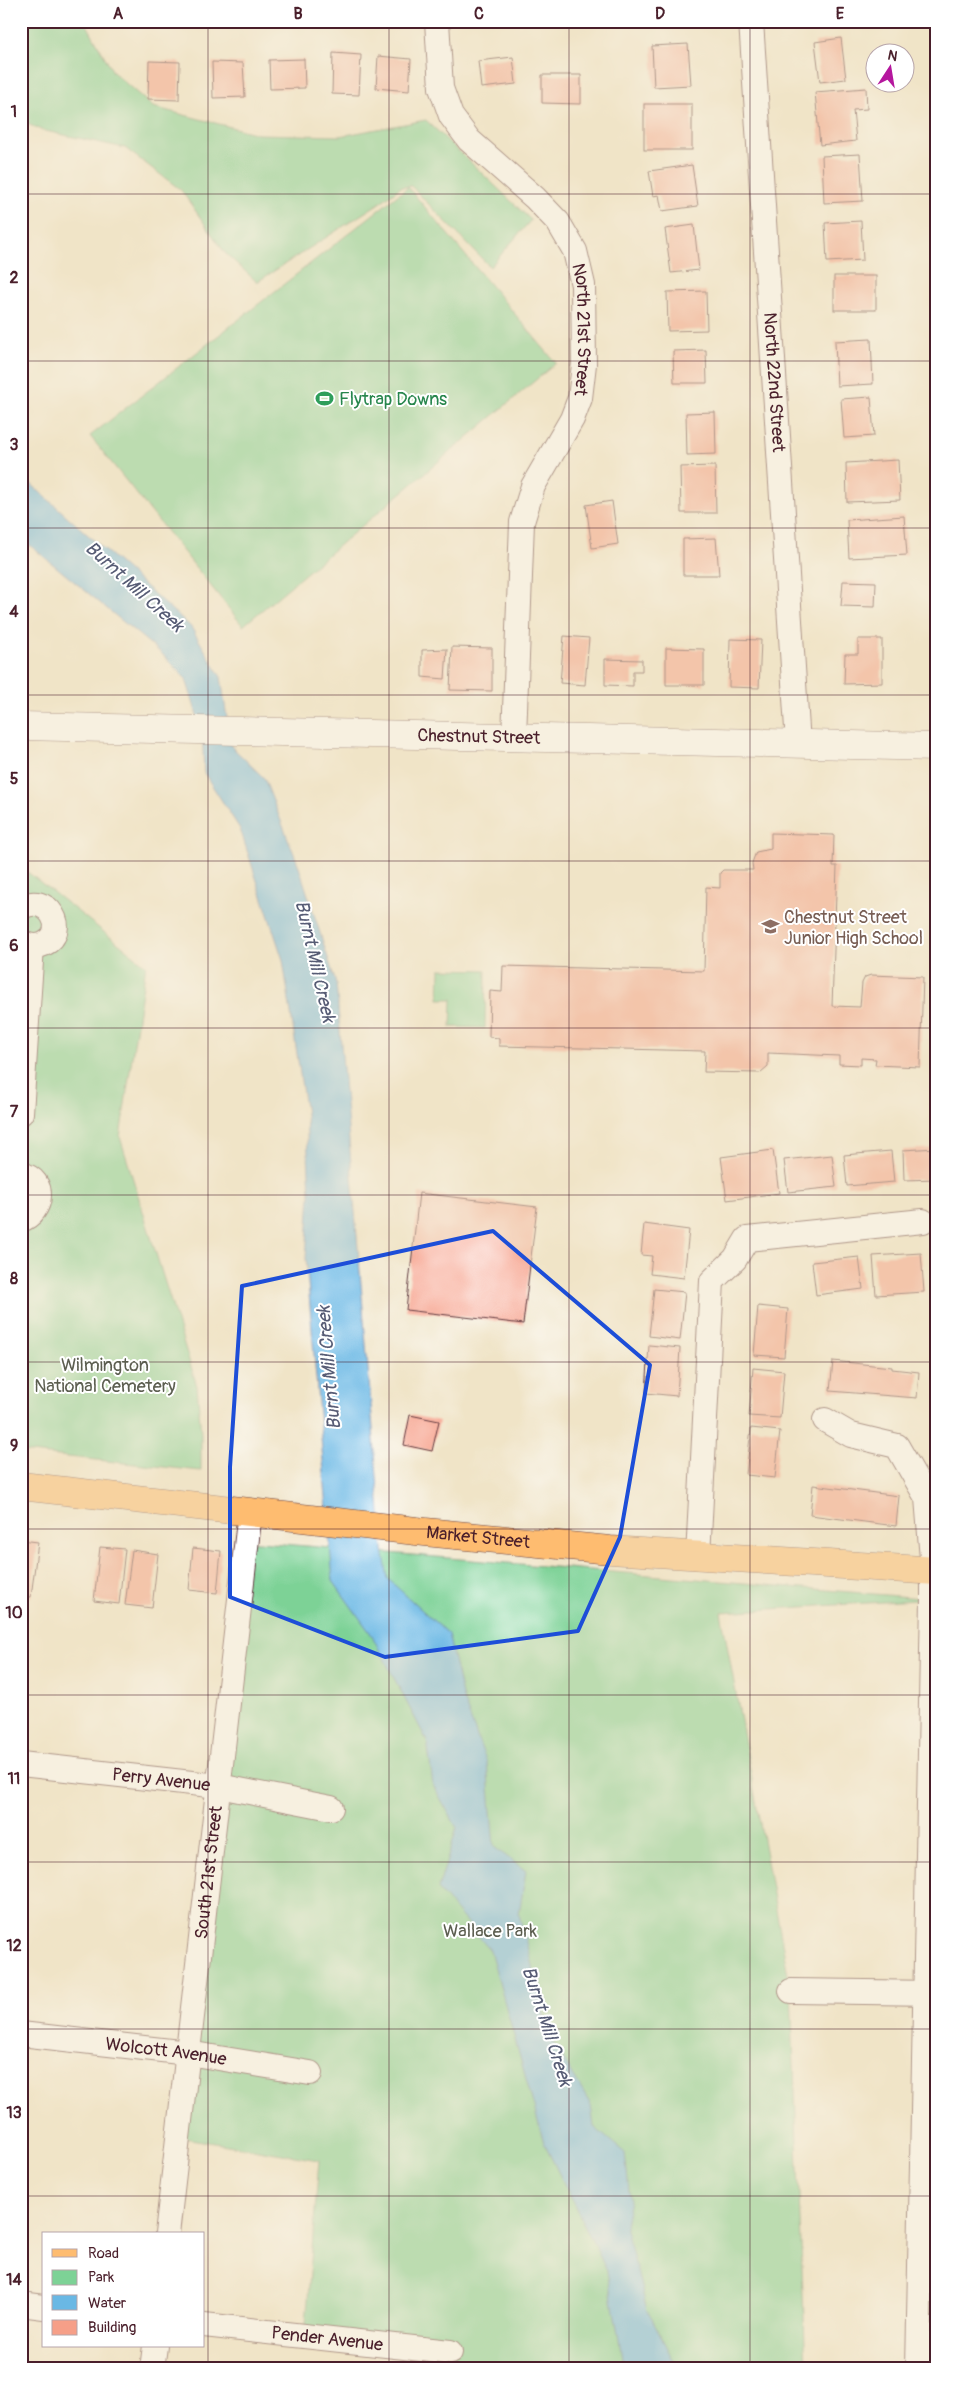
<svg xmlns="http://www.w3.org/2000/svg" width="958" height="2390" font-family="Pangolin,sans-serif">
  <rect width="100%" height="100%" fill="#fff"/>
  <filter id="ink" filterUnits="userSpaceOnUse"><feTurbulence type="fractalNoise" baseFrequency=".02" numOctaves="2"/><feDisplacementMap in="SourceGraphic" scale="10" xChannelSelector="R" yChannelSelector="G"/><feConvolveMatrix kernelMatrix="1 2 1 2 8 2 1 2 1" color-interpolation-filters="sRGB"/></filter>
  <filter id="wash" filterUnits="userSpaceOnUse"><feTurbulence type="fractalNoise" baseFrequency=".0096" numOctaves="4" result="noise"/><feDisplacementMap in="SourceGraphic" scale="20" xChannelSelector="R" yChannelSelector="G"/><feGaussianBlur stdDeviation="1.12" result="paint"/><feColorMatrix in="noise" values="0 0 0 0 0 0 0 0 0 0 0 0 0 0 0 0 0 1.4 0 .05"/><feComposite in="paint" operator="in"/></filter>
  <g filter="url(#wash)">
    <rect width="100%" height="100%" fill="#f0e4c7"/>
    <g fill="#7dd296" stroke="#647860">
      <polygon points="21,21 85,21 113,72 153,107 258,134 340,136 426,120 531,220 490,267 411,186 401,187 378,204 257,282 225,253 181,190 125,148 41,130 21,121"/>
      <polygon points="408,187 556,363 243,626 90,436"/>
      <polygon points="21,867 146,965 120,1137 197,1386 201,1434 201,1471 21,1452"/>
      <polygon points="440,969 486,970 485,1028 451,1027 452,999 439,999"/>
      <polygon points="247,1541 933,1599 721,1612 791,1991 806,2369 451,2369 450,2352 305,2336 319,2160 178,2137"/>
    </g>
    <polygon fill="#6ab8e4" stroke="#5a6c88" points="21,475 191,627 221,677 231,746 264,778 298,864 336,983 383,1549 388,1579 448,1634 463,1699 487,1763 494,1847 526,1871 519,1914 550,2037 591,2105 594,2127 625,2153 630,2200 625,2225 647,2310 678,2369 624,2369 607,2271 544,2143 490,1950 438,1889 457,1828 433,1785 427,1741 371,1634 333,1581 306,1258 310,1194 306,1114 283,960 240,829 204,773 202,731 186,679 161,653 21,538"/>
    <g id="blocks">
      <g fill="#f69f88">
        <polygon points="841,38 846,79 820,82 815,42"/>
        <polygon points="688,44 691,85 654,87 652,46"/>
        <polygon points="333,53 361,55 359,95 332,94"/>
        <polygon points="378,56 411,59 409,91 376,88"/>
        <polygon points="513,57 516,84 481,88 478,61"/>
        <polygon points="304,59 305,88 270,89 269,60"/>
        <polygon points="149,61 180,62 179,100 148,99"/>
        <polygon points="212,62 243,63 245,97 213,98"/>
        <polygon points="542,75 581,75 581,104 542,103"/>
        <polygon points="866,88 867,109 853,110 856,141 820,145 815,92"/>
        <rect x="644" y="104" width="48" height="46"/>
        <polygon points="860,154 863,201 824,203 822,156"/>
        <polygon points="692,165 698,206 662,211 659,195 653,196 649,171"/>
        <polygon points="861,221 863,260 827,262 825,223"/>
        <polygon points="694,225 699,270 671,273 665,229"/>
        <rect x="834" y="276" width="42" height="34"/>
        <polygon points="706,291 707,330 668,331 667,292"/>
        <polygon points="871,339 873,384 837,386 835,341"/>
        <polygon points="706,350 707,383 674,383 673,351"/>
        <polygon points="871,397 874,436 844,438 841,399"/>
        <polygon points="715,412 716,454 687,455 686,413"/>
        <polygon points="898,460 900,500 847,502 846,463"/>
        <polygon points="715,466 716,513 681,513 680,467"/>
        <polygon points="612,501 618,544 592,548 586,505"/>
        <polygon points="904,516 907,555 849,558 847,520"/>
        <polygon points="716,538 719,575 683,575 683,539"/>
        <polygon points="843,581 876,582 875,607 841,606"/>
        <polygon points="564,636 589,638 585,685 560,683"/>
        <polygon points="730,639 761,640 759,688 729,687"/>
        <polygon points="858,639 882,639 882,683 844,684 845,654 858,654"/>
        <polygon points="452,647 492,648 492,691 450,690"/>
        <polygon points="666,648 704,649 704,685 666,685"/>
        <polygon points="447,649 445,679 422,677 422,650"/>
        <polygon points="605,659 642,660 642,671 633,671 633,686 605,685"/>
        <polygon points="771,833 834,835 833,866 837,866 832,1006 860,1007 862,983 865,977 871,975 923,977 920,1067 875,1065 876,1059 861,1058 861,1065 839,1064 839,1056 768,1053 768,1066 760,1073 704,1072 705,1051 499,1046 499,1038 489,1037 490,991 502,992 503,966 704,971 706,887 720,888 720,873 723,870 753,870 752,863 756,852 771,849"/>
        <polygon points="937,1148 937,1179 904,1180 903,1150"/>
        <polygon points="773,1150 779,1193 727,1200 721,1157"/>
        <polygon points="891,1151 894,1182 847,1186 844,1155"/>
        <polygon points="832,1155 836,1187 788,1192 784,1160"/>
        <polygon points="419,1193 537,1207 523,1324 406,1310"/>
        <polygon points="644,1224 689,1230 684,1278 650,1274 652,1256 641,1255"/>
        <polygon points="921,1253 924,1292 876,1295 873,1256"/>
        <polygon points="859,1257 863,1289 816,1295 812,1262"/>
        <polygon points="654,1289 685,1292 680,1340 649,1336"/>
        <polygon points="758,1306 788,1309 784,1357 754,1355"/>
        <polygon points="649,1345 680,1348 677,1396 646,1393"/>
        <polygon points="833,1361 892,1367 892,1369 919,1372 917,1398 830,1391"/>
        <polygon points="753,1368 784,1371 780,1418 749,1416"/>
        <polygon points="410,1415 439,1421 432,1451 404,1445"/>
        <polygon points="751,1428 780,1431 775,1478 746,1475"/>
        <polygon points="813,1485 899,1496 896,1526 810,1515"/>
        <polygon points="21,1540 38,1542 31,1597 21,1596"/>
        <polygon points="100,1547 125,1549 119,1604 94,1601"/>
        <polygon points="193,1548 221,1551 217,1593 189,1590"/>
        <polygon points="132,1550 158,1554 152,1608 125,1605"/>
      </g>
    </g>
  </g>
  <g filter="url(#ink)">
    <use href="#blocks" fill-opacity="0" stroke="#633d42" stroke-width="1"/>
    <g fill="none" stroke-linecap="round" stroke-linejoin="round">
      <defs>
        <g id="minor">
          <path id="s1" d="M437,21l4,67 10,28 18,24 66,58 23,24 17,29 8,34 1,79 -4,34 -8,21 -39,67 -11,36 -8,215"/>
          <path id="s2" d="M751,21l47,723"/>
          <path d="M21,908c26,-17 50,23 23,36 -8,4 -15,2 -23,-2"/>
          <polyline points="21,1113 32,946"/>
          <path d="M21,1174c26,6 22,38 0,46"/>
          <polyline points="825,1420 851,1435 897,1446 927,1498 933,1571 933,1599 918,2369"/>
          <polyline points="698,1557 712,1281 735,1259 747,1239 923,1221"/>
          <path id="s3" d="M21,1764l198,22 112,22"/>
          <polyline points="791,1991 937,1993"/>
          <path id="s4" d="M21,2034l167,19 122,20"/>
          <path id="s5" d="M167,2234l83,-722"/>
          <polyline points="21,2304 44,2307"/>
          <path id="s6" d="M204,2325l246,27"/>
          <polyline points="152,2369 155,2346"/>
        </g>
        <g id="tertiary">
          <path id="s7" d="M21,726l916,21"/>
        </g>
        <g id="primary">
          <path id="s8" d="M21,1486l404,46 185,18 327,21"/>
        </g>
      </defs>
      <use href="#minor" stroke="#633d42" stroke-width="26"/>
      <use href="#tertiary" stroke="#633d42" stroke-width="29"/>
      <use href="#primary" stroke="#633d42" stroke-width="29"/>
      <use href="#minor" stroke="#fff" stroke-width="24"/>
      <use href="#tertiary" stroke="#fff" stroke-width="28"/>
      <use href="#primary" stroke="#febc70" stroke-width="28"/>
    </g>
  </g>
  <path d="M0 0H958V2390H0ZM493,1231l157,134 -30,172 -42,94 -193,26 -155,-60v-130l12,-181z" fill="#f0e4c7" fill-opacity=".55" fill-rule="evenodd"/>
  <path fill="none" stroke="#1d4ed8" stroke-width="4" stroke-linejoin="round" d="M493,1231l157,134 -30,172 -42,94 -193,26 -155,-60v-130l12,-181z"/>
  <path fill="none" stroke="#4a1f2b" stroke-width="1" stroke-opacity="0.55" d="M208,21v2348M389,21v2348M569,21v2348M750,21v2348M21,194h916M21,361h916M21,528h916M21,695h916M21,861h916M21,1028h916M21,1195h916M21,1362h916M21,1529h916M21,1695h916M21,1862h916M21,2029h916M21,2196h916"/>
  <defs>
    <symbol id="stadium-bare" viewBox="-9 -9 18 18"><path d="M0-5a6.5 5 0 1 0 0 10a6.5 5 0 1 0 0-10ZM-3.5-1.8h7v3.6h-7Z" fill="#2e9e5b" stroke="#fff" stroke-width="2.5" paint-order="stroke"/></symbol>
    <symbol id="school-bare" viewBox="-9 -9 18 18"><path d="M0-5L7-2L0 1L-7-2ZM-4 1L0 2.5L4 1V4Q0 6-4 4Z" fill="#8d6e63" stroke="#fff" stroke-width="2.5" paint-order="stroke"/></symbol>
  </defs>
  <g fill-rule="evenodd">
    <use href="#stadium-bare" x="312" y="386" width="25" height="25"/>
    <use href="#school-bare" x="758" y="914" width="25" height="25"/>
  </g>
  <g text-anchor="middle" stroke-width="4" stroke-linejoin="round" paint-order="stroke">
    <g font-size="18" fill="#4a1f2b" stroke="#fff">
      <text dy="6" stroke="none"><textPath href="#s1" startOffset="361">North 21st Street</textPath></text>
      <text dy="6" stroke="none"><textPath href="#s2" startOffset="362">North 22nd Street</textPath></text>
      <text dy="6" stroke="none"><textPath href="#s7" startOffset="458">Chestnut Street</textPath></text>
      <text dy="6" stroke="none"><textPath href="#s8" startOffset="460">Market Street</textPath></text>
      <text dy="6" stroke="none"><textPath href="#s3" startOffset="141">Perry Avenue</textPath></text>
      <text dy="6" stroke="none"><textPath href="#s5" startOffset="364">South 21st Street</textPath></text>
      <text dy="6" stroke="none"><textPath href="#s4" startOffset="146">Wolcott Avenue</textPath></text>
      <text dy="6" stroke="none"><textPath href="#s6" startOffset="124">Pender Avenue</textPath></text>
    </g>
    <g font-size="18" fill="#27864d" stroke="#fff" text-anchor="start">
      <text x="339" y="405">Flytrap Downs</text>
    </g>
    <g font-size="18" fill="#785e54" stroke="#fff" text-anchor="start">
      <text x="784" y="923">Chestnut Street<tspan x="784" dy="21">Junior High School</tspan></text>
    </g>
    <g font-size="18" fill="#5c5e50" stroke="#fff">
      <text x="105" y="1371">Wilmington<tspan x="105" dy="21">National Cemetery</tspan></text>
      <text x="490" y="1937">Wallace Park</text>
    </g>
    <g font-size="19" font-style="italic" fill="#575c75" stroke="#fff">
      <text transform="translate(135 586) rotate(42)" y="7">Burnt Mill Creek</text>
      <text transform="translate(316 961) rotate(77)" y="7">Burnt Mill Creek</text>
      <text transform="translate(328 1368) rotate(-95)" y="7">Burnt Mill Creek</text>
      <text transform="translate(548 2026) rotate(72)" y="7">Burnt Mill Creek</text>
    </g>
  </g>
  <rect width="958" height="2390" fill="none" stroke="#fff" stroke-width="55"/>
  <rect x="42" y="2232" width="162" height="115" fill="#ffffff" stroke="#b7a5aa"/>
  <rect x="52" y="2249" width="25" height="8" fill="#febc70" stroke="#b7a5aa"/>
  <text x="88" y="2258" font-size="15" fill="#4a1f2b">Road</text>
  <rect x="52" y="2270" width="25" height="15" fill="#7dd296" stroke="#b7a5aa"/>
  <text x="88" y="2282" font-size="15" fill="#4a1f2b">Park</text>
  <rect x="52" y="2295" width="25" height="15" fill="#6ab8e4" stroke="#b7a5aa"/>
  <text x="88" y="2308" font-size="15" fill="#4a1f2b">Water</text>
  <rect x="52" y="2320" width="25" height="15" fill="#f69f88" stroke="#b7a5aa"/>
  <text x="88" y="2332" font-size="15" fill="#4a1f2b">Building</text>
  <g transform="translate(890 68) rotate(12)"><circle r="24" fill="#ffffff" stroke="#b7a5aa"/>
  <path d="M0-4L9 19L0 12L-9 19Z" fill="#b5179e"/>
  <text y="-8" font-size="14" font-weight="bold" text-anchor="middle" fill="#4a1f2b">N</text>
  </g>
  <rect x="28" y="28" width="902" height="2334" fill="none" stroke="#4a1f2b" stroke-width="2"/>
  <g font-size="16" text-anchor="middle" font-weight="bold" fill="#4a1f2b">
    <text x="118" y="19">A</text>
    <text x="298" y="19">B</text>
    <text x="479" y="19">C</text>
    <text x="660" y="19">D</text>
    <text x="840" y="19">E</text>
    <text x="14" y="117">1</text>
    <text x="14" y="283">2</text>
    <text x="14" y="450">3</text>
    <text x="14" y="617">4</text>
    <text x="14" y="784">5</text>
    <text x="14" y="951">6</text>
    <text x="14" y="1117">7</text>
    <text x="14" y="1284">8</text>
    <text x="14" y="1451">9</text>
    <text x="14" y="1618">10</text>
    <text x="14" y="1784">11</text>
    <text x="14" y="1951">12</text>
    <text x="14" y="2118">13</text>
    <text x="14" y="2285">14</text>
  </g>
</svg>
